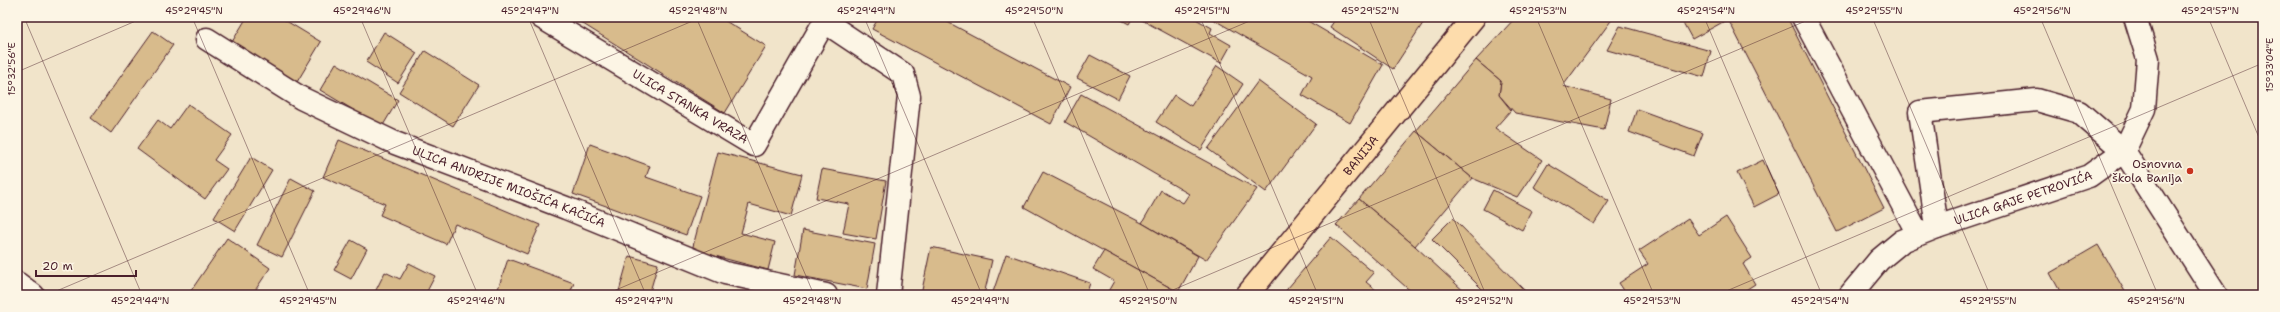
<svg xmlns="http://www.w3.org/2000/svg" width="2280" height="312" font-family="'Shantell Sans',sans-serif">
  <rect width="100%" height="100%" fill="#f1e4ca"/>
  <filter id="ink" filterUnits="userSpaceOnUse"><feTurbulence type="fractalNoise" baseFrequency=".025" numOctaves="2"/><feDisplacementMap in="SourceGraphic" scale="8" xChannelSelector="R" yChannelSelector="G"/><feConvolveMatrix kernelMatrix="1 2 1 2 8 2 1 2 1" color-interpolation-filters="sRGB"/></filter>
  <g filter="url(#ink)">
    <g fill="#d8bb8c" stroke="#4a1f2b">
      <polygon points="247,17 285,17 283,19 321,42 297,82 232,42"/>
      <polygon points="572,17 719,17 766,46 725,113"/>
      <polygon points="879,17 938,17 1070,87 1051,124 872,29"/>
      <polygon points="1116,17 1133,17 1129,24"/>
      <polygon points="1140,17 1192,17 1212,28 1210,33 1231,45 1221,63 1140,19"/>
      <polygon points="1209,17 1301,17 1383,65 1350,123 1302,95 1312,76"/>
      <polygon points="1337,17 1427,17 1393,69 1330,27"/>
      <polygon points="1516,17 1613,18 1563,86 1611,99 1604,130 1515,113 1499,95 1501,81 1476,60"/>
      <polygon points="1680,17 1732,17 1692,39"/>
      <polygon points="1737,17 1787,17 1884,208 1837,232 1729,21"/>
      <polygon points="1620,26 1711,51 1704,77 1607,50"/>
      <polygon points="153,31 173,45 111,133 91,118"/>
      <polygon points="384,32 417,53 398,83 366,62"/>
      <polygon points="425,51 479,85 453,126 399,92"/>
      <polygon points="1090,55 1130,76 1118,99 1077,78"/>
      <polygon points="1476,60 1501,81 1499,95 1511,110 1495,128 1542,160 1517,197 1472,178 1416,131"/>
      <polygon points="336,63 398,100 382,127 320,90"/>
      <polygon points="1217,66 1243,84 1201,150 1156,122 1174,95 1191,106"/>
      <polygon points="1258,81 1316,124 1266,192 1208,149"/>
      <polygon points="1081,94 1257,189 1206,260 1142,223 1161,190 1183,203 1189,194 1065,122"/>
      <polygon points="188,104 232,135 214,160 227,169 205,199 137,149 158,120 170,129"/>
      <polygon points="1637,109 1703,133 1694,156 1629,132"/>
      <polygon points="1416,131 1472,178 1415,246 1359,199"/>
      <polygon points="339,140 540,225 527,254 455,224 446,244 380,215 385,204 323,177"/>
      <polygon points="590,144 650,166 646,177 700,196 686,235 573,194"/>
      <polygon points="718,152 802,174 791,216 749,204 741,233 775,242 768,270 692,250"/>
      <polygon points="251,157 272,170 235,231 214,218"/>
      <polygon points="1763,160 1779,194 1754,207 1737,173"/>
      <polygon points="1548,164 1609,201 1594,224 1534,187"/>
      <polygon points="822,169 886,181 876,239 843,233 849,204 816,198"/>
      <polygon points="1043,172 1142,223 1198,256 1178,292 1024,207"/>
      <polygon points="291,178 315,191 282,257 257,245"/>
      <polygon points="1493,190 1532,211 1522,230 1483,209"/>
      <polygon points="1359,199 1415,246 1468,295 1415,295 1336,225"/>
      <polygon points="1726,217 1752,258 1743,264 1755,284 1738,295 1627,295 1619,283 1648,264 1639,251 1688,219 1699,235"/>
      <polygon points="1453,218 1529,295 1488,295 1432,239"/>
      <polygon points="803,230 875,244 867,289 795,275"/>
      <polygon points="1331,237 1374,273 1366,282 1377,291 1373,295 1282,295"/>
      <polygon points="227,238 270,268 252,295 188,295"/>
      <polygon points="351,240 367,249 351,279 334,270"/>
      <polygon points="2098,245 2127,295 2062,295 2050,273"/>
      <polygon points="931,247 992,260 984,295 921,295"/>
      <polygon points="1104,251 1178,292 1177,295 1106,295 1114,281 1093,269"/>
      <polygon points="1006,254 1090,283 1086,295 992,295"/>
      <polygon points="629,256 658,264 649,295 618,295"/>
      <polygon points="508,259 574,283 569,295 496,295"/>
      <polygon points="409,263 435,276 425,295 380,295 375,292 385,272 400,279"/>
    </g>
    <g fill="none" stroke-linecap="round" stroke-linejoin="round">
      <defs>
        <g id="minor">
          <path id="s1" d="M541,17l213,128 73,-128"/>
          <polyline points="1803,17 1918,234"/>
          <polyline points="825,22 903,74 909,96 888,295"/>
          <path id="s2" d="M207,39l94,59 94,45 171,65 159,65 101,22"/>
          <polyline points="1937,227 1920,112 2037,100 2079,112 2124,151 2216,295"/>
          <polyline points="17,283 33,295"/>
          <path id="s3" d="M1850,295l29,-35 23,-19 35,-14 152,-51 35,-25 20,-42 4,-50 -13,-42"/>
        </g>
        <g id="major">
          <path id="s4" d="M1247,295l227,-278"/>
        </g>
      </defs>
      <use href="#minor" stroke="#4a1f2b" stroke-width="25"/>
      <use href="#major" stroke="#4a1f2b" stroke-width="25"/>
      <use href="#minor" stroke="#fcf5e5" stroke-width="22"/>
      <use href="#major" stroke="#fddcac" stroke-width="22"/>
    </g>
  </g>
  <path fill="none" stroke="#4a1f2b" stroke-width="1" stroke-opacity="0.45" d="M24,17l118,278M192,17l118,278M360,17l118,278M528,17l118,278M696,17l118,278M864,17l118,278M1032,17l118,278M1200,17l118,278M1368,17l118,278M1536,17l118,278M1704,17l118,278M1872,17l118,278M2040,17l118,278M2208,17l55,130M17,72l128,-55M47,295l655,-278M604,295l655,-278M1161,295l654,-278M1717,295l546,-232"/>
  <circle fill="#c8321e" stroke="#fcf5e5" stroke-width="1.5" cx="2190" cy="171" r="4"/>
  <g text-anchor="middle" stroke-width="3.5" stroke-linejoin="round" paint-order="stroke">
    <g font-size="12" fill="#4a1f2b" stroke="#fcf5e5">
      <text dy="4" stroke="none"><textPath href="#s1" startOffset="174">ULICA STANKA VRAZA</textPath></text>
      <text dy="4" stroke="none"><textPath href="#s4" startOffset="180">BANIJA</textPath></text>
      <text dy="4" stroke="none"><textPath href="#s2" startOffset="337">ULICA ANDRIJE MIOŠIĆA KAČIĆA</textPath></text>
      <text dy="4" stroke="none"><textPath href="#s3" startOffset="204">ULICA GAJE PETROVIĆA</textPath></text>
    </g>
    <g font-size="12" fill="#4a1f2b" stroke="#fcf5e5" text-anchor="end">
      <text x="2182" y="168">Osnovna<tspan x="2182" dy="14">škola Banija</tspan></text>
    </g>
  </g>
  <rect width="2280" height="312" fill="none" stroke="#fcf5e5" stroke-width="44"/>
  <path d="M36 270v6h100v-6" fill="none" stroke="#4a1f2b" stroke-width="2"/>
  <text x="42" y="270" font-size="12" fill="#4a1f2b" stroke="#fcf5e5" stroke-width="3" paint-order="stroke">20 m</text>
  <rect x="22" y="22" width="2236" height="268" fill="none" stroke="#4a1f2b" stroke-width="1.5"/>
  <g font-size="10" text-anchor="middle" fill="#4a1f2b">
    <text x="194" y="14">45°29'45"N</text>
    <text x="362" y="14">45°29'46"N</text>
    <text x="530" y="14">45°29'47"N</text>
    <text x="698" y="14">45°29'48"N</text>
    <text x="866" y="14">45°29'49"N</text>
    <text x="1034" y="14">45°29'50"N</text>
    <text x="1202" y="14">45°29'51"N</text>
    <text x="1370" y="14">45°29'52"N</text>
    <text x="1538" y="14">45°29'53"N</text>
    <text x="1706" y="14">45°29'54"N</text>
    <text x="1874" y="14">45°29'55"N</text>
    <text x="2042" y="14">45°29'56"N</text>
    <text x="2210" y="14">45°29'57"N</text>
    <text transform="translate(2269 65) rotate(-90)" y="4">15°33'04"E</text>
    <text transform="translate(11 69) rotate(-90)" y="4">15°32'56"E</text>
    <text x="140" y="304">45°29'44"N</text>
    <text x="308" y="304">45°29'45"N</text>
    <text x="476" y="304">45°29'46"N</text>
    <text x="644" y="304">45°29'47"N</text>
    <text x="812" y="304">45°29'48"N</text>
    <text x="980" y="304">45°29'49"N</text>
    <text x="1148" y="304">45°29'50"N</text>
    <text x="1316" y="304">45°29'51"N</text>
    <text x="1484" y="304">45°29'52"N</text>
    <text x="1652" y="304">45°29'53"N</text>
    <text x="1820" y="304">45°29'54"N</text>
    <text x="1988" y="304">45°29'55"N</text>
    <text x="2156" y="304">45°29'56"N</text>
  </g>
</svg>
